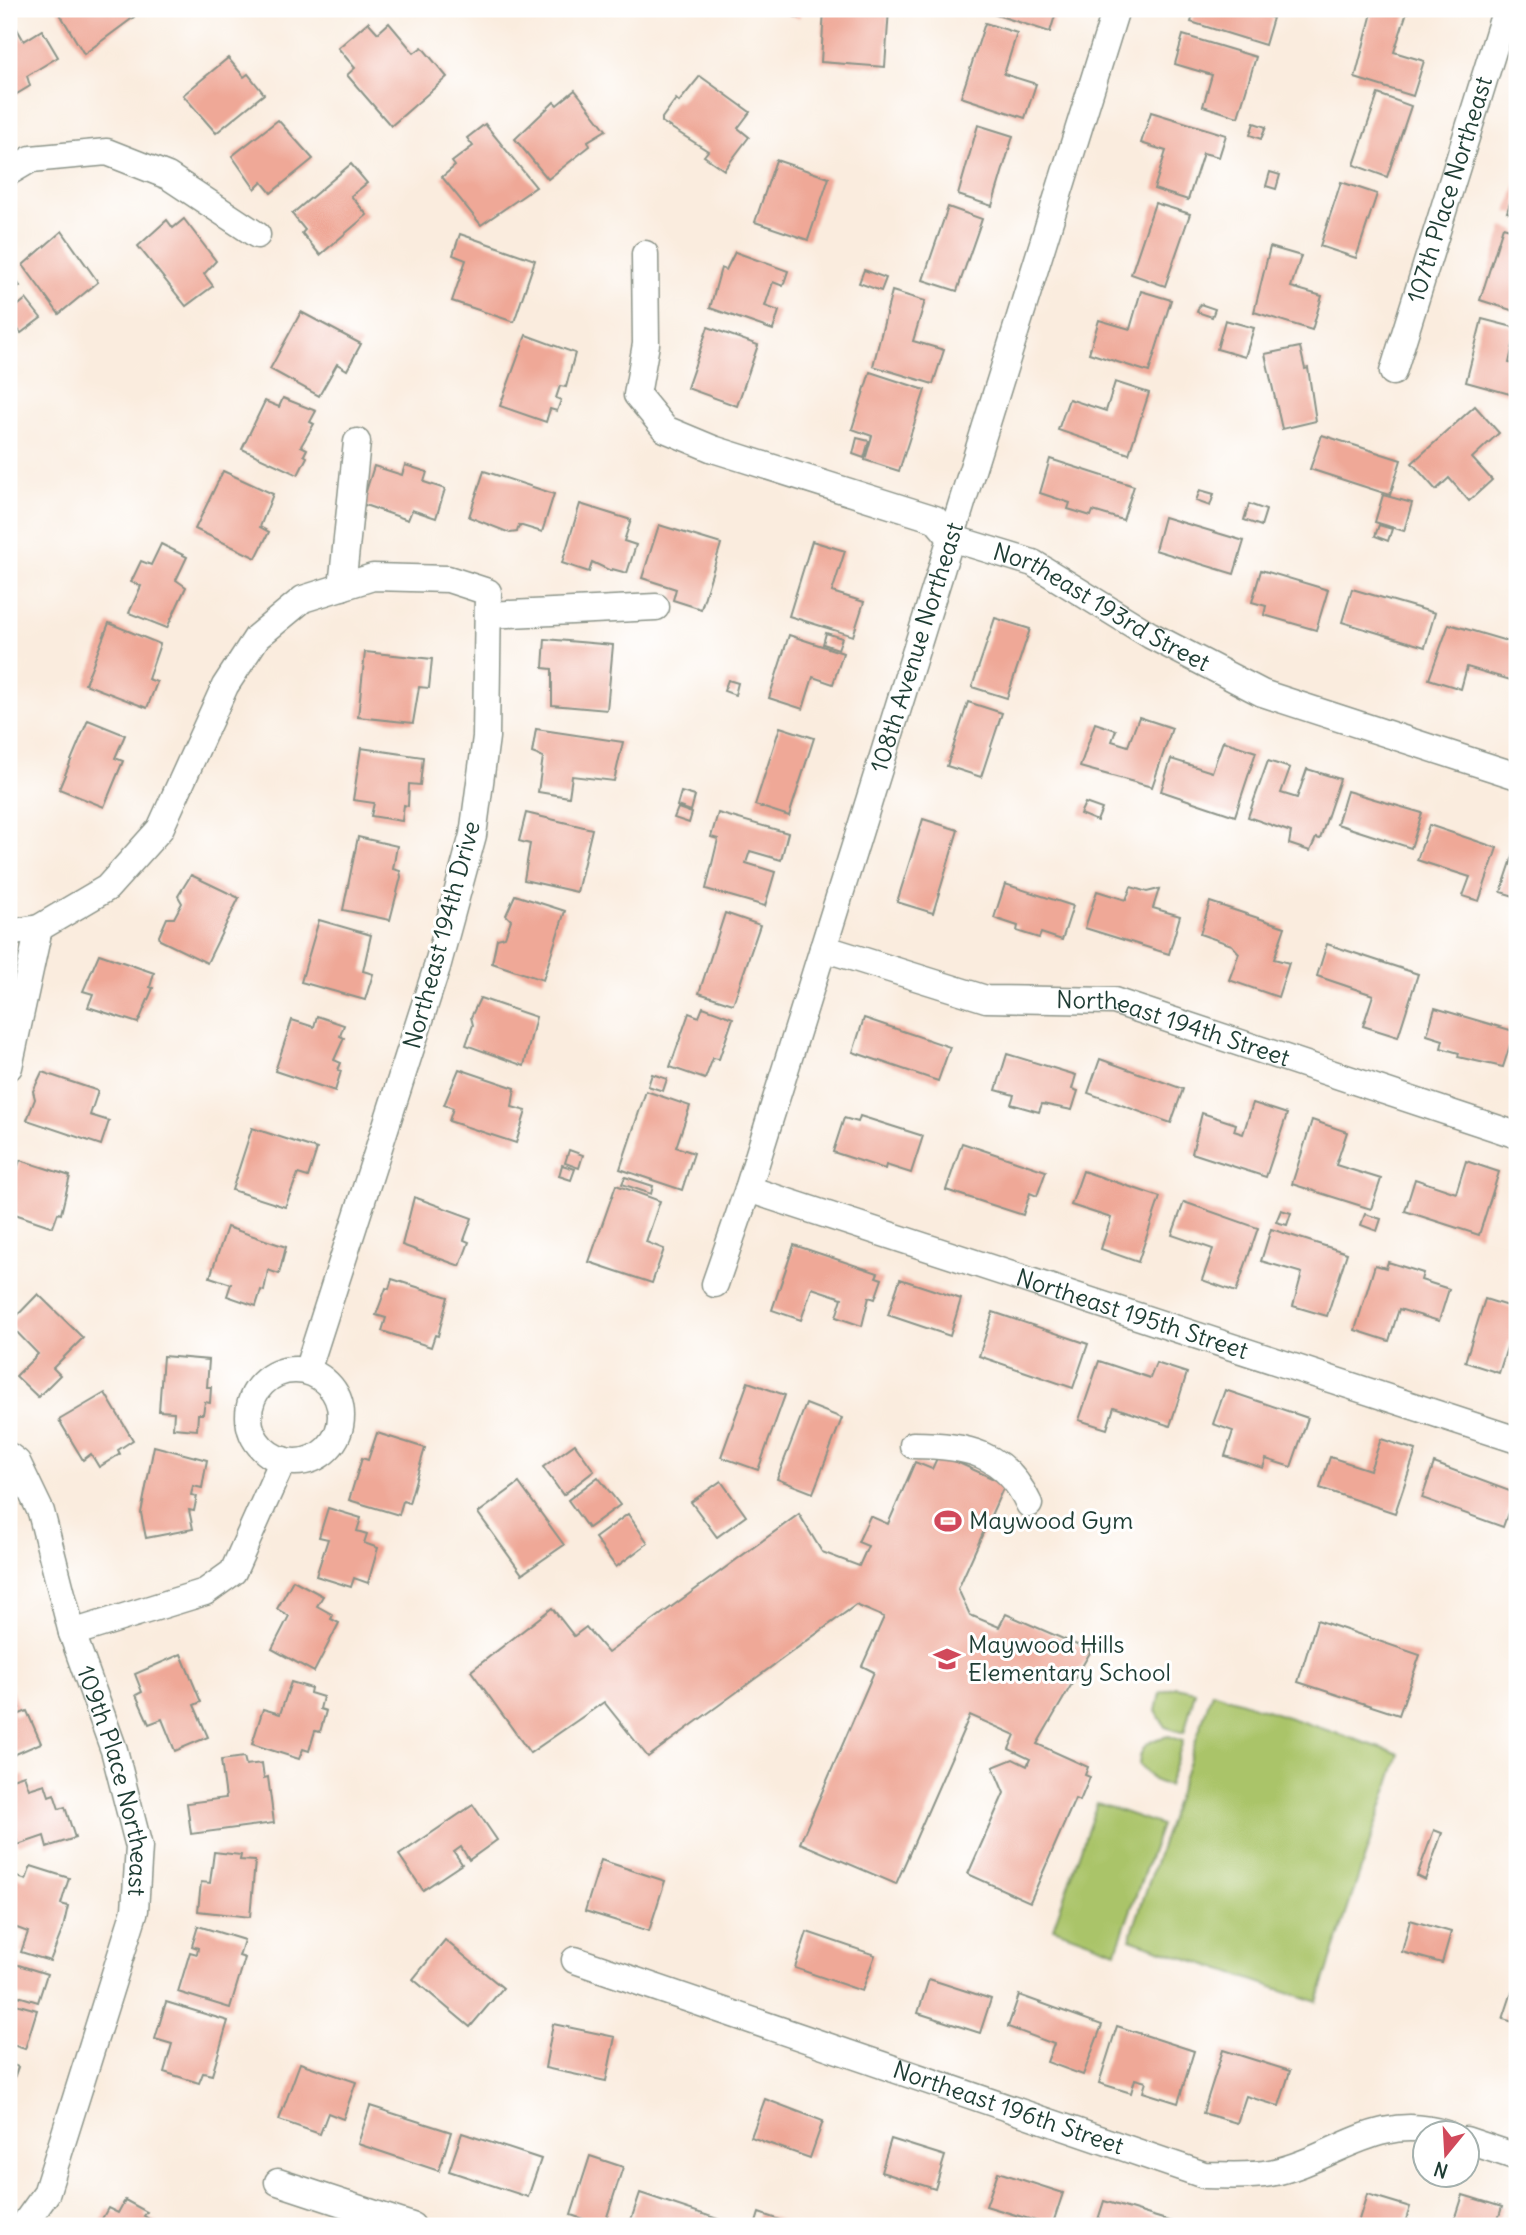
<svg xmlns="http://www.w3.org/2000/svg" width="1526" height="2235" font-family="Delius,sans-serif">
  <rect width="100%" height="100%" fill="#fff"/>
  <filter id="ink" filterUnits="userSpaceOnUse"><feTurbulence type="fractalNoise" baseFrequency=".0143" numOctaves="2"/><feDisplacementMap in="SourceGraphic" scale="14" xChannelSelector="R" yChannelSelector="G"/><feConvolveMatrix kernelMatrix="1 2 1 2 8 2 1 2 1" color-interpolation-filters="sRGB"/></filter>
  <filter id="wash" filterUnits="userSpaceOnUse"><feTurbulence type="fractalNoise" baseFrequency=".00686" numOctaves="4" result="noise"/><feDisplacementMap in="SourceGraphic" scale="28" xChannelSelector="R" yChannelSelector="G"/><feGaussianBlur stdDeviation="1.57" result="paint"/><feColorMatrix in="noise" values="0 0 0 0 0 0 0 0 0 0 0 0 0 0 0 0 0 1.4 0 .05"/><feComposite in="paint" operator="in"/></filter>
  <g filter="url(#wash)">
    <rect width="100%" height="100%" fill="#faecde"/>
    <g fill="#aac469" stroke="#64804e" stroke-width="2">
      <polygon points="1176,1687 1195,1691 1184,1733 1165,1727 1156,1711 1160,1693"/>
      <polygon points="1212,1692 1399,1754 1317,2002 1130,1939"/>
      <path d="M1169,1736l14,5 -15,45 -15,-6 -14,-16c1,-19 12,-25 30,-28z"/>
      <polygon points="1097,1803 1161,1825 1116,1951 1053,1928"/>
    </g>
    <g id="blocks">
      <g fill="#efa897">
        <polygon points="57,9 129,9 134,17 84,54"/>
        <polygon points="771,9 802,9 799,18"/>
        <polygon points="824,9 889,9 885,67 821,62"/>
        <polygon points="988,9 1057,9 1050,32 987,12"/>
        <polygon points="1195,9 1262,9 1261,14 1273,18 1265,45 1191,22"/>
        <polygon points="1373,9 1407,12 1394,52 1424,61 1413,96 1355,78"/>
        <polygon points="9,15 24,41 42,30 58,57 27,76 30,86 10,98"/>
        <polygon points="368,22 378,33 389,23 414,53 422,47 447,77 391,126 347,75 355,68 338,48"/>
        <polygon points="985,23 1017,33 1004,74 1036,84 1025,118 961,97"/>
        <polygon points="1183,35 1256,57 1238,117 1203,106 1212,75 1175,64"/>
        <polygon points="228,58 244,77 248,74 264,94 216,133 183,95"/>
        <polygon points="700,76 750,112 738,128 749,137 724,170 704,156 708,151 662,122 662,118 676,99 679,102"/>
        <polygon points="575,90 606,130 588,141 590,146 548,179 515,139 554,102 557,105"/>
        <polygon points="1378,94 1411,106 1387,177 1354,165"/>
        <polygon points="1151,112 1226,135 1219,157 1203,153 1188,200 1154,189 1166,151 1141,143"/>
        <polygon points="278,120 313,159 271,193 262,182 255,189 232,156"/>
        <polygon points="1254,123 1266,127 1261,139 1250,135"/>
        <polygon points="485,124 536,187 481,225 442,177 455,166 452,162 473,146 467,138"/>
        <polygon points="978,125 1013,136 992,206 958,195"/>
        <polygon points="776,160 829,178 808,240 755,222"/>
        <polygon points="351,164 367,183 351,196 367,215 320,255 302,233 305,230 292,214"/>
        <polygon points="1270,172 1280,175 1276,189 1266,186"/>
        <polygon points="1341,182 1377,194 1356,258 1320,246"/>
        <polygon points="1517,182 1517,215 1507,212"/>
        <polygon points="1155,203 1190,214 1165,286 1131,274"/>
        <polygon points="948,207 982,219 957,291 923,280"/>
        <polygon points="184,219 216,261 204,274 213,286 186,306 138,246 167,220 173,228"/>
        <polygon points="1503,227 1517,231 1517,301 1514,311 1480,300"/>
        <polygon points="62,231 98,282 59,314 23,265"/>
        <polygon points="460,234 535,260 514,322 452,301 466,260 453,255"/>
        <polygon points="1270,247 1301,256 1291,287 1322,296 1312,330 1254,312"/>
        <polygon points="735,252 788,271 783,286 773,282 765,306 779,311 773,330 710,308 721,268 726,270"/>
        <polygon points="864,270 886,278 881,291 859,283"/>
        <polygon points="9,271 20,286 9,294"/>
        <polygon points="892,291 925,301 913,341 944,350 933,384 873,366"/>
        <polygon points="1141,291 1171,300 1149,372 1089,353 1099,320 1130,329"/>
        <polygon points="26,299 41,318 21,333 9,318 9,313"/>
        <polygon points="1200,304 1215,309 1212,317 1197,312"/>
        <polygon points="301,312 361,344 347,370 337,364 319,396 270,369"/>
        <polygon points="1482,319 1517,328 1509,363 1517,365 1517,396 1466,382"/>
        <polygon points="1225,320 1254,328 1245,357 1217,349"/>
        <polygon points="708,327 758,345 737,406 687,388"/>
        <polygon points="526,335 575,353 566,387 560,386 556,398 561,400 557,411 550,409 546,422 500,406"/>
        <polygon points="1300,347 1305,369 1308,368 1316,421 1282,429 1265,354"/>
        <polygon points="870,372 925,390 899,471 865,460 872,436 852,429"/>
        <polygon points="1115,382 1149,393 1129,454 1058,430 1069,399 1106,411"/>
        <polygon points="283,398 316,411 310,422 314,424 301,446 307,449 304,455 307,457 298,475 242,449 265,401 279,407"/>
        <polygon points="1475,406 1499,433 1472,458 1492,480 1469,501 1449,478 1436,490 1412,463"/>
        <polygon points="1322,435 1401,460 1390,495 1310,469"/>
        <polygon points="857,438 869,441 864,458 853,454"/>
        <polygon points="1050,459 1134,486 1123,520 1093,511 1091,516 1068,509 1070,503 1040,493"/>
        <polygon points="405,465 427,472 424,482 445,489 436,518 412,510 408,520 362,504 374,466 402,475"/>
        <polygon points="223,471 273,494 260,527 269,532 256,558 195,529"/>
        <polygon points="484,471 554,494 542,532 519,525 517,532 510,533 469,517"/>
        <polygon points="1200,490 1214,494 1210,506 1196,501"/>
        <polygon points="1383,495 1412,503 1404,531 1375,522"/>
        <polygon points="580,504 631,520 624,541 636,545 627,573 612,569 611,571 592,562 589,572 562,563"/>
        <polygon points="1249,504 1266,510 1261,526 1244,520"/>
        <polygon points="1164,517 1244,541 1234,574 1155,550"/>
        <polygon points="659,525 721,544 701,609 673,600 676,589 642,578"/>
        <polygon points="1379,525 1392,529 1388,541 1375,536"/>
        <polygon points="812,541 845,551 832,592 864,602 853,636 789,616"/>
        <polygon points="161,544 187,557 176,580 186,587 167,628 129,613 141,586 131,582 141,561 151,565"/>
        <polygon points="1261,570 1328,590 1316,630 1264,615 1266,606 1252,602"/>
        <polygon points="1352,589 1435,613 1425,647 1342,622"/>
        <polygon points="995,618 1030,629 1007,698 972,687"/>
        <polygon points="109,623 160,644 148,679 157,682 147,708 85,684"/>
        <polygon points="1449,624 1517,644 1517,682 1467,667 1461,689 1429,679"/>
        <polygon points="826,633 842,638 838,649 823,644"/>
        <polygon points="789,635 843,653 833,684 813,677 803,709 769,698"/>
        <polygon points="545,639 613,645 607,710 552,705 552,669 543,668"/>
        <polygon points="365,652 432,659 429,688 419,687 413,723 358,717"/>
        <polygon points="728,680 738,683 735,695 724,691"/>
        <polygon points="968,702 1002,713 981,777 947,766"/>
        <polygon points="1139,717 1172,728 1152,787 1080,767 1095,723 1116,730 1112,741 1128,746"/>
        <polygon points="88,720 125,735 115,758 123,761 104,807 59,789"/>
        <polygon points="780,727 814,738 789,816 755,805"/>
        <polygon points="536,729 623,742 614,781 572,776 569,797 538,792 543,757 532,753"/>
        <polygon points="1223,741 1256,752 1235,816 1161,791 1171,759 1212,772"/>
        <polygon points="361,748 423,757 420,785 409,784 408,806 404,805 402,821 371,816 374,803 353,800"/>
        <polygon points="1268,761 1290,768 1281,793 1297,798 1307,769 1340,779 1320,839 1316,838 1310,851 1289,844 1291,832 1248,817"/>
        <polygon points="1347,791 1422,813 1411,848 1337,824"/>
        <polygon points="681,792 695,796 691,811 677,806"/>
        <polygon points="1085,803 1102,809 1097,821 1080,814"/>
        <polygon points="678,808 692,813 689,823 674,818"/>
        <polygon points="526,813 592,829 577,892 524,880 530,844 519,841"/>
        <polygon points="718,813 788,833 781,860 750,851 746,863 775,872 765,906 706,889 718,839 711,837"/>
        <polygon points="923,819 958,830 933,913 897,902"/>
        <polygon points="1429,825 1497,848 1479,901 1463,896 1470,877 1417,860"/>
        <polygon points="358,837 397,846 393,869 400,871 401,877 390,920 343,910"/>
        <polygon points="1514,853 1517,854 1517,897 1501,892"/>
        <polygon points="191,875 239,898 207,963 160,940 159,936 167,918 174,918 182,903 178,896"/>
        <polygon points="1005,884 1073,906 1062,940 1041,933 1039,938 1017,931 1018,926 994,918"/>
        <polygon points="1131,887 1147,892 1159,889 1153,908 1180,916 1169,954 1085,928 1097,891 1126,900"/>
        <polygon points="515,895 565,911 543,980 492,963 497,939 505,937 511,920 506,915"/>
        <polygon points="1210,902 1285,927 1274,959 1289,963 1278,997 1229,980 1239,953 1232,945 1200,934"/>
        <polygon points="725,913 760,925 733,1004 699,993"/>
        <polygon points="319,920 371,935 363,971 373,974 365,1000 301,982"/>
        <polygon points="1327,944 1418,974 1398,1037 1363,1026 1373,995 1317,976"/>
        <polygon points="99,954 154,973 150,987 153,988 138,1023 88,1007 93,994 83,991"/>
        <polygon points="480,998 536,1017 524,1066 466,1045 473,1025 471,1017"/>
        <polygon points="703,1007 733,1018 719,1059 713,1058 705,1079 670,1067 689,1013 699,1017"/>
        <polygon points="1435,1008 1517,1032 1517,1048 1510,1045 1503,1067 1458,1057 1459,1053 1441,1048 1443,1040 1427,1035"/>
        <polygon points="317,1016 344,1025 340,1036 344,1038 334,1060 341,1063 338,1070 341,1071 335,1091 275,1071 292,1020 314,1027"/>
        <polygon points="864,1018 950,1047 938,1081 853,1052"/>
        <polygon points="1007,1054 1076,1075 1072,1089 1078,1091 1072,1110 1042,1104 1039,1112 1011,1104 1014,1095 996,1090"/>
        <polygon points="1100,1059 1183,1089 1171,1123 1088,1093"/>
        <polygon points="459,1069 515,1088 512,1107 526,1111 516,1143 449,1121 453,1108 444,1105"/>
        <polygon points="42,1072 98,1091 90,1115 109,1121 101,1145 27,1120 35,1099 33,1091"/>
        <polygon points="652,1074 667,1079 663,1091 648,1086"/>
        <polygon points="646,1091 690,1106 676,1147 694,1153 682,1190 620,1169"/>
        <polygon points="1253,1103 1287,1114 1266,1177 1192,1153 1202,1113 1236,1124 1234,1131 1243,1134"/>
        <polygon points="860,1116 923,1136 911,1173 886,1165 885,1169 833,1152 844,1118 858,1122"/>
        <polygon points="1312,1120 1347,1132 1336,1165 1381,1179 1371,1209 1292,1184"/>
        <polygon points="252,1128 317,1149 308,1177 298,1174 285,1207 232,1190"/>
        <polygon points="962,1143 1046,1171 1037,1196 1030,1193 1023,1215 946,1190"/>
        <polygon points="569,1150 583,1155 579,1168 565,1163"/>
        <polygon points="20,1160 70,1176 61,1214 58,1213 53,1227 9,1212 9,1171 16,1173"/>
        <polygon points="1466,1161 1499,1172 1479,1235 1405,1211 1415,1179 1456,1193"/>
        <polygon points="562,1165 575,1169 571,1180 559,1176"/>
        <polygon points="1083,1171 1160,1197 1138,1262 1101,1249 1111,1218 1071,1205"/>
        <polygon points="625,1177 653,1186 651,1194 622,1184"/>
        <polygon points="616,1185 660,1201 646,1242 664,1249 652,1283 589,1262"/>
        <polygon points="414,1197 472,1218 464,1240 469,1242 460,1266 402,1245"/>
        <polygon points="1184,1202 1258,1228 1236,1292 1202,1280 1213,1249 1172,1235"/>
        <polygon points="1281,1210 1291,1213 1287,1225 1276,1222"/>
        <polygon points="1365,1214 1381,1219 1377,1231 1361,1225"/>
        <polygon points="227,1227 286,1247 279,1274 268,1270 264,1291 261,1290 256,1306 227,1296 231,1284 210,1277"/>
        <polygon points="1271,1229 1347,1253 1327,1316 1293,1306 1302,1273 1261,1261"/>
        <polygon points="794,1245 878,1273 876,1277 882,1279 875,1299 869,1297 862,1326 836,1317 842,1298 812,1288 801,1320 772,1310"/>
        <polygon points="1388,1262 1423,1273 1421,1280 1449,1289 1439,1321 1399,1309 1389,1341 1355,1330 1375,1265 1386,1268"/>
        <polygon points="392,1279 448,1297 438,1336 435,1335 431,1347 382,1331 386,1318 376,1315 386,1288 389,1289"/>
        <polygon points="900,1279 961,1299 950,1336 888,1315"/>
        <polygon points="38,1294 83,1338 53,1368 60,1375 38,1397 16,1376 38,1354 9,1324"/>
        <polygon points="1485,1299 1517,1309 1517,1344 1509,1341 1499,1373 1465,1362"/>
        <polygon points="993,1312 1088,1344 1073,1388 979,1356"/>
        <polygon points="163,1356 209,1360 207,1387 211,1387 210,1403 205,1402 203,1414 198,1414 197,1430 173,1428 174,1412 159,1411"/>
        <polygon points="1099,1361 1150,1378 1156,1363 1187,1373 1170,1426 1114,1407 1107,1429 1079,1420"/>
        <polygon points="748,1382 785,1395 758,1470 721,1457"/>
        <polygon points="1225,1390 1308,1418 1291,1467 1266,1459 1263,1468 1225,1456 1233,1431 1213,1424"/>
        <polygon points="105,1393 133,1440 118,1450 120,1454 99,1467 91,1454 83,1460 59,1420"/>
        <polygon points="806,1404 842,1418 813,1493 777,1479"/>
        <polygon points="377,1433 425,1448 409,1503 403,1501 399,1515 349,1500 362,1458 368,1460"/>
        <polygon points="1381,1439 1416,1450 1395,1513 1320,1488 1330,1457 1370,1470"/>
        <polygon points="575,1444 594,1471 563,1495 543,1467"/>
        <polygon points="154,1446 207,1460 202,1488 193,1486 191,1495 197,1496 194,1511 189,1510 193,1529 146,1538 141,1513"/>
        <polygon points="939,1454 1005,1484 958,1589 970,1615 999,1627 1006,1614 1091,1651 1037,1744 1088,1767 1085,1775 1090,1777 1080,1801 1075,1799 1030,1902 968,1874 1004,1793 993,1767 1013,1759 1027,1766 1030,1759 1009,1749 1015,1735 970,1715 896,1884 800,1843 874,1672 862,1666 884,1617 856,1605 648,1757 604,1702 530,1753 471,1671 552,1608 574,1636 586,1627 608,1653 799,1514 822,1552 859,1566 868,1546 858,1542 870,1516 888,1524 915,1462 932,1469"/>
        <polygon points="1434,1463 1515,1493 1503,1527 1422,1498"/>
        <polygon points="598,1477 620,1505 588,1528 568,1500"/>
        <polygon points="721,1481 746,1516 717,1537 691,1502"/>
        <polygon points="519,1483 564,1545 522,1574 478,1513"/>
        <polygon points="328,1508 361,1518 357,1531 367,1534 364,1543 378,1548 368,1583 354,1578 351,1587 316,1576 328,1539 319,1537"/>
        <polygon points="628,1514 648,1543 616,1567 595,1538"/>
        <polygon points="293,1580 323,1596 317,1606 333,1615 331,1619 339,1623 314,1672 272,1649 289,1616 277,1609"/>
        <polygon points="1317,1620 1420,1655 1399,1715 1298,1682"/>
        <polygon points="181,1654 201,1702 194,1705 208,1737 175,1751 162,1719 149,1724 136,1695 142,1692 135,1674"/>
        <polygon points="291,1682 311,1688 310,1693 323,1697 320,1709 326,1711 320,1732 315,1731 309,1751 303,1749 299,1759 252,1744 263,1709 280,1714"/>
        <polygon points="9,1685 19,1708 12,1711 15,1716 27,1711 41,1743 9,1757"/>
        <polygon points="244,1757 246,1765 262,1763 264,1778 268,1777 274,1823 191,1834 187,1803 226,1798 221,1760"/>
        <polygon points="24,1775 29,1789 45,1784 49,1796 54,1794 59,1809 65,1807 75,1838 47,1847 44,1836 18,1845 9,1818 9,1780"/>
        <polygon points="473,1805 497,1840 469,1860 461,1847 454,1852 462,1864 423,1890 399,1855"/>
        <polygon points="1434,1830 1442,1833 1425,1880 1417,1876"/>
        <polygon points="214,1852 241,1855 240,1860 255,1861 250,1917 198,1911 201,1882 210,1883"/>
        <polygon points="601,1860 665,1881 649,1931 585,1911"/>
        <polygon points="31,1866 69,1878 61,1904 68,1906 63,1928 50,1961 21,1952 28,1932 9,1925 12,1897 9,1894 15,1876 26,1880"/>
        <polygon points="1410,1920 1451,1932 1442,1963 1402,1952"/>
        <polygon points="198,1926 244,1940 239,1956 245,1958 230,2008 178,1992 190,1952 197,1954 198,1948 192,1946"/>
        <polygon points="807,1932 875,1955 862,1991 795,1968"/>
        <polygon points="445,1940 503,1988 470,2027 413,1979"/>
        <polygon points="9,1962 47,1974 38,2002 15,1995 12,2003 37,2010 25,2049 9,2044"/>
        <polygon points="1517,1977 1517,2023 1503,2019"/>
        <polygon points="929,1979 991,1999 980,2033 918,2013"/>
        <polygon points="1019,1995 1102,2025 1083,2075 1047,2062 1054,2044 1008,2027"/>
        <polygon points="166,2002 228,2021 212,2075 203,2073 199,2083 164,2072 172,2044 155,2039"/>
        <polygon points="553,2024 615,2037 606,2081 545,2068"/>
        <polygon points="1117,2026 1194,2051 1178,2103 1143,2092 1146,2082 1135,2079 1131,2093 1099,2083"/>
        <polygon points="1223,2050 1290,2071 1279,2106 1246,2096 1237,2123 1203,2113"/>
        <polygon points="9,2063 18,2067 9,2092"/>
        <polygon points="300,2063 356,2082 343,2119 328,2113 320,2134 279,2120"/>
        <polygon points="765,2099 823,2121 810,2158 751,2137"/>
        <polygon points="370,2106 451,2132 439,2171 358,2144"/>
        <polygon points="462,2133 541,2159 528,2197 449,2171"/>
        <polygon points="891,2139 945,2156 935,2189 881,2172"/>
        <polygon points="590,2156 623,2167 604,2226 571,2215"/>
        <polygon points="998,2172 1063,2193 1052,2226 986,2206"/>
        <polygon points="640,2193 718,2219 715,2226 629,2226"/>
        <polygon points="1367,2194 1410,2207 1404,2226 1357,2226"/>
        <polygon points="1463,2195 1502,2207 1496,2226 1453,2226"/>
        <polygon points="125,2200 147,2212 144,2216 162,2226 98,2226 108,2208 118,2213"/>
        <polygon points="1104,2201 1176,2223 1175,2226 1096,2226"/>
        <polygon points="759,2213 797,2226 755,2226"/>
      </g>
    </g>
  </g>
  <g filter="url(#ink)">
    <use href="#blocks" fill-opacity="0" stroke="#8c9489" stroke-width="2"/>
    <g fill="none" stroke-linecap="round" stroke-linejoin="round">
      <defs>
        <g id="minor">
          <polyline points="9,172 31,159 107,152 168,176 257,235"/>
          <path id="s1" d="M645,254l1,90 -9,51 28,34 48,20 222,70 16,19 82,25 117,72 112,58 255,83"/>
          <path id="s2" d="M1393,372l113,-363"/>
          <polyline points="342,587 357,442"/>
          <polyline points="488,615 656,607"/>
          <polyline points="9,933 39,928 107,888 160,829 225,686 257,637 303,599 373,577 448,579 488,592 486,737 473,835 437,967 307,1371"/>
          <path id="s3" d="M823,948l163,51 128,2 403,134"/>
          <polyline points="9,1067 39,928"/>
          <path id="s4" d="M748,1189l769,251"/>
          <path id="s5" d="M715,1284l33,-95 368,-1180"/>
          <circle cx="295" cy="1416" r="46"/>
          <path d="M913,1445c52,0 92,7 116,59"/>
          <path id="s6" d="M9,1456l8,6 24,50 31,121 42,117 25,97 -4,63 -89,284 -23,32"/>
          <polyline points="72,1633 205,1592 233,1572 283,1460"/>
          <path id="s7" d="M575,1960l629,215c22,0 45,2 66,-2 63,-12 106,-62 176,-39"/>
          <polyline points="1466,2140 1517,2157"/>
          <polyline points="278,2182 412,2226"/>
        </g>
      </defs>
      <use href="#minor" stroke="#8c9489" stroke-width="29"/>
      <use href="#minor" stroke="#fff" stroke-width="26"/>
    </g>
  </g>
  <defs>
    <symbol id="stadium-bare" viewBox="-9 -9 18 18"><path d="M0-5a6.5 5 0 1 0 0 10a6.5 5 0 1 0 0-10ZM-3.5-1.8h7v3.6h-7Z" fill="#d1495b" stroke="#fff" stroke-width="2.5" paint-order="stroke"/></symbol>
    <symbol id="school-bare" viewBox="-9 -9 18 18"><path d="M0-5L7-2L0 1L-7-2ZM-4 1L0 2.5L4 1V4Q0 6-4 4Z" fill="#d1495b" stroke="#fff" stroke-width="2.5" paint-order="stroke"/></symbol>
  </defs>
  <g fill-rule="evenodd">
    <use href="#stadium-bare" x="929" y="1502" width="38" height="38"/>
    <use href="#school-bare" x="928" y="1640" width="38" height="38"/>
  </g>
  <g text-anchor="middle" stroke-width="6" stroke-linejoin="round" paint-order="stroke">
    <g font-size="24" fill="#1f3d34" stroke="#fff">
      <text dy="8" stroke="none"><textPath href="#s2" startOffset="191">107th Place Northeast</textPath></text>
      <text dy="8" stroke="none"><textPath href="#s1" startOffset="662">Northeast 193rd Street</textPath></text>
      <text dy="8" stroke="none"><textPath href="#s5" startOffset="668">108th Avenue Northeast</textPath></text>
      <text transform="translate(442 935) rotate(-75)" y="8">Northeast 194th Drive</text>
      <text dy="8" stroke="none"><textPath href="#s3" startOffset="362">Northeast 194th Street</textPath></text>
      <text dy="8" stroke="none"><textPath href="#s4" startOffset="404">Northeast 195th Street</textPath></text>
      <text dy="8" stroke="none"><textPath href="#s6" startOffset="345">109th Place Northeast</textPath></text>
      <text dy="8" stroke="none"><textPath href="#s7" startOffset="458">Northeast 196th Street</textPath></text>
    </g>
    <g font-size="24" fill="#1f3d34" stroke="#fff" text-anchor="start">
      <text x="969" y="1529">Maywood Gym</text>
      <text x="968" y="1653">Maywood Hills<tspan x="968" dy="28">Elementary School</tspan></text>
    </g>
  </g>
  <rect width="1526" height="2235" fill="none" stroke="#fff" stroke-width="35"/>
  <g transform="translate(1446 2154) rotate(198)"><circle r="33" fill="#ffffff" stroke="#a5b1ae" stroke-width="2"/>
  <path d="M0-5L12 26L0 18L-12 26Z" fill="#d1495b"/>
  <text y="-10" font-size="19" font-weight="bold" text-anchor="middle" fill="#1f3d34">N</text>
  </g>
</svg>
